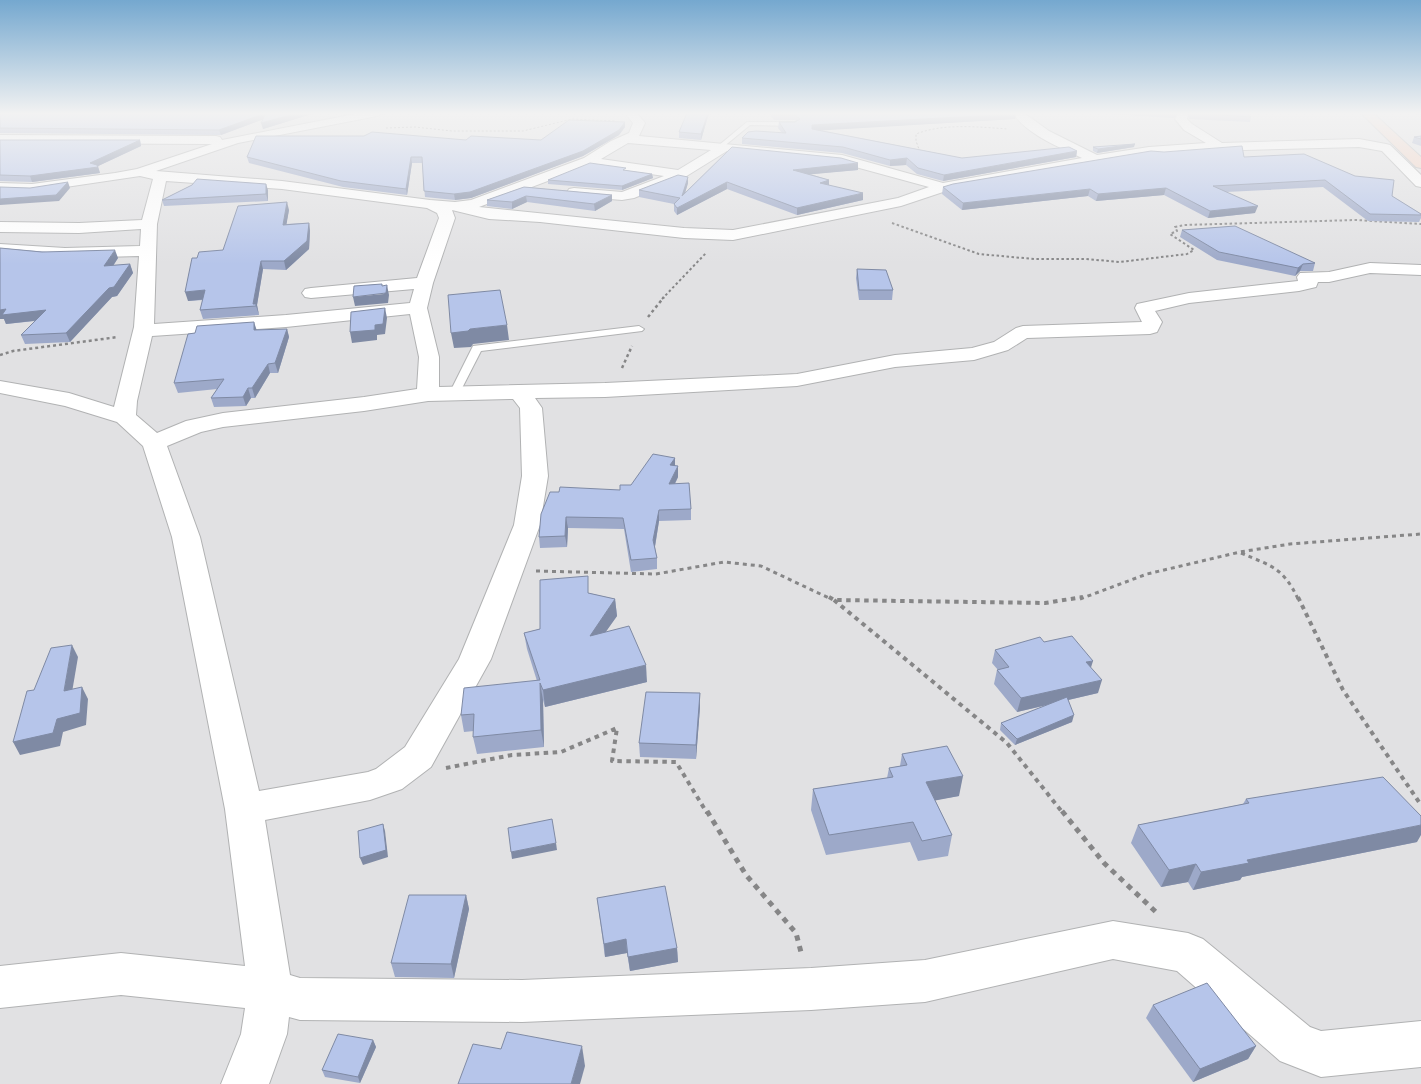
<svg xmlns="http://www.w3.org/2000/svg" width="1421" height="1084" font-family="'Exo 2',sans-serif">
  <rect width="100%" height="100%" fill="#e1e1e3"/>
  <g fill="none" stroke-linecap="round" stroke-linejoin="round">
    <defs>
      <g id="lane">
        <polygon points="747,122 795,122 798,124 795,126 750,125 722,148 718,148 718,146"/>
        <polygon points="639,326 644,329 642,331 481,351 459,394 455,395 450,392 473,346"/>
      </g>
      <path id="street" d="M360,113h23l-6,3 -139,27 -82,28 126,10 148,19 25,2 16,-2 113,-42 27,-17 18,-8 4,-10 -8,-10h12l8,10 -6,13 203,19 101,28 139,-25c-23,-11 -56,-24 -69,-45h11l25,18 48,24 52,-8 57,-4 -22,-13 -9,-11 3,-6h10l-1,6 5,5 30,19 137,-4 27,5 4,1 31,30v12l-5,-1 -34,-35 -23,-4 -151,4 -59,4 -197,34 -51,17 -168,34 -49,-2 -144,-16 -51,-3 -37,-9 3,8 -22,65 -6,25 12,49v30l166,-4 192,-9 98,-19 77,-7 22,-6 22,-14 7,-2 119,-4 -7,-14 2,-4 52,-11 109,-12 -1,-4 3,-4 29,-1 41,-9 51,2v10l-51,-2 -41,9h-11l-2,5 -17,4 -110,12 -34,8 7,11 -5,10 -7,2 -123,4 -19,12 -34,10 -79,7 -98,19 -192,11 -70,1 7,10 6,68 -8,49 -49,134 -60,108 -29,22 -32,11 -105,20 25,155 10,3 222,2 289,-12 114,-8 188,-39 75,12 15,6 107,88 11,4 100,-10v46l-100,10 -41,-16 -103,-90 -64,-12 -188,43 -114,8 -289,12 -222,-2 -11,-3 -2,17 -18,50h-48l20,-50 4,-26 -124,-13 -121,13v-42l121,-13 124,13 -20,-157 -53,-272 -29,-91 -26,-24 -52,-16 -65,-13v-12l69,12 45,14 20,-80 5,-71 -74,2 -65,-4v-10l65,4 75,-2 1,-17 -62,4 -79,-1v-10l79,1 63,-3 11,-41 -13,-3 -108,16 -32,-1v-8l32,1 83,-11 22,-4 75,-25 -212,-1v-8l216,1 4,1 2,3zM628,143l83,7 -33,20 -77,-11zM727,151l114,12 88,24 -31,11 -165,32 -49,-2 -205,-21 111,-42 74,11 -42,16 -48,-4 -5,1 -2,3 2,3 5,1 48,4 12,-2 51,-21zM166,181l116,8 145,19 10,5 2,5 -22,60 -106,10 -6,1 -3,4 3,4 6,1 103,-9 -4,14 -124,12 -132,9 3,-100zM410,314l9,43 -2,32 -53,8 -141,16 -37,8 -29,12 -21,-18 1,-14 15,-65 134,-9zM513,399l7,9 2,68 -8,49 -55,134 -54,88 -29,22 -8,3 -109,19 -59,-254 -33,-91 34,-14 22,-5 141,-16 64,-10z"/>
      <polygon id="secondary" points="1361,113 1373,113 1421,157 1421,168 1416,167"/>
    </defs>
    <use href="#lane" stroke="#b1b2b3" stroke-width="2"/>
    <use href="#street" stroke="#b1b2b3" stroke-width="2"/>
    <use href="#secondary" stroke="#b1b2b3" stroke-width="2"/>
    <g stroke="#868687" stroke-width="1" stroke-dasharray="2 2" stroke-linecap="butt">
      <polyline points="386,128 415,127 452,131 523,131 572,119 615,121"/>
      <path d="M920,152l-4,-11v-7c28,-11 62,-7 92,-5"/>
    </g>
    <g stroke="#868687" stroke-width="2" stroke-dasharray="2.5 2.5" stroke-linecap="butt">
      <polyline points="892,223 979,254 1034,259 1086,259 1120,262 1187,254 1194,250 1170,234 1177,231 1175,227 1184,225 1356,220 1421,224"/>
      <polyline points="662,299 706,253"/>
    </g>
    <g stroke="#868687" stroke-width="2.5" stroke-dasharray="3 3" stroke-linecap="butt">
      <polyline points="648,317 664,297"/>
      <polyline points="0,355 13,351 118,337"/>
      <polyline points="622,368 632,346"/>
    </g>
    <g stroke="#868687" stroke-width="3" stroke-dasharray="4 4" stroke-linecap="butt">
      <path d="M1241,553c30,13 42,14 57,46"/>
      <polyline points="536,571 656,574 724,562 761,566 831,599"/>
      <polyline points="1080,599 1147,574 1240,552 1290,544 1421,534"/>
    </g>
    <g stroke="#868687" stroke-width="4" stroke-dasharray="4.5 4.5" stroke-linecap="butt">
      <polyline points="829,597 834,600 1045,603 1083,597"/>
      <polyline points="1298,597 1343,690 1421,805"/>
      <polyline points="834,600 1007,743 1063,813"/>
      <polyline points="446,768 512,755 561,752 617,728 612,761 676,762 707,813"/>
    </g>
    <g stroke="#868687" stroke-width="5" stroke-dasharray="5.5 5.5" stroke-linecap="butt">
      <polyline points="707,811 746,875 796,933 802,956"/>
      <polyline points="1062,811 1104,863 1157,913"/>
    </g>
    <use href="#lane" fill="#fff" fill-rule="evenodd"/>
    <use href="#street" fill="#fff" fill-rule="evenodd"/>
    <use href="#secondary" fill="#f4d1c1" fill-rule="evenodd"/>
  </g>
  <g fill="#9da9c9">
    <polygon points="0,113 315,113 263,129 263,119 221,135 0,133"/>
    <polygon points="709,113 701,140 679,138 679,132"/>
    <polygon points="769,113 1016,113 1015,119 819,130 962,158 1077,151 1076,157 943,181 917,174 906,165 890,166 842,153 742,144 742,138 782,133 778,128 779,122 795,122 796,121 795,120 774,120"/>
    <polygon points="1095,113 1177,113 1174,118"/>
    <polygon points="1188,113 1246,113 1251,117 1250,122 1189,119"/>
    <polygon points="1413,113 1421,113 1421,115"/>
    <polygon points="625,122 625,127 619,135 583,156 471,198 455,200 425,197 422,163 412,163 407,195 343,187 249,163 247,157 466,140 541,140"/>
    <polygon points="1421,136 1421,146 1412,143 1414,137"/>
    <polygon points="0,140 140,140 141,146 98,166 100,173 32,182 0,181"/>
    <polygon points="732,147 858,170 810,174 829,180 829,185 863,200 797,215 727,189 677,215 674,211 674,204 639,197 639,190 688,183 685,193"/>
    <polygon points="1093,147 1134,147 1097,153 1093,151"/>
    <polygon points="1164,152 1244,157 1392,196 1421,214 1421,218 1419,222 1368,221 1323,187 1226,192 1255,213 1208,218 1164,195 1096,201 1088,196 962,210 942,194 943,187"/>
    <polygon points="652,174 653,178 622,190 548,184 548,180"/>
    <polygon points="192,185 268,190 268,201 164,206 162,200"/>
    <polygon points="524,187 612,195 612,201 595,211 527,202 512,209 487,206 487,200"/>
    <polygon points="289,210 286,224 309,223 310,231 309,249 286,270 263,269 257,305 259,315 203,319 200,310 203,300 188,301 197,258 223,250"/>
    <polygon points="1182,230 1315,263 1313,271 1300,271 1295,276 1217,260 1180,237"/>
    <polygon points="0,248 118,258 113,266 130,264 133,273 117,296 112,297 70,342 25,344 21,335 35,321 6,324 4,319 0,319"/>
    <polygon points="857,269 893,290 892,300 859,300 856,278"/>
    <polygon points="287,329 289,337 278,373 270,373 255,398 251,398 246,406 214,407 211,398 217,389 178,393 174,383 257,330"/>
    <polygon points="675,458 675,466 678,477 675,484 691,509 691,520 659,521 655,547 657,558 657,569 631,572 624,529 568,528 567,547 540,548 539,537 559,492 620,490 631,485"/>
    <polygon points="589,593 615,599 617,616 605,632 647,682 545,707 543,700 544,747 477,754 473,737 474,731 464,732 461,715 537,681 527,649 524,633 540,629"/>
    <polygon points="1044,642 1091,668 1098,693 1068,700 1072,722 1015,745 1000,730 1001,723 1047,705 1017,712 994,684 997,670 998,670 992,663 995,650"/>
    <polygon points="700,693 700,707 696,759 640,757 639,743"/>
    <polygon points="902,754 959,796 935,800 952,835 948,856 918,861 910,842 826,855 811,810 813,789 887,778 889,768 900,766"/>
    <polygon points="1246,799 1417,842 1242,877 1240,880 1193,890 1188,882 1161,887 1131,843 1138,825 1243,804"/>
    <polygon points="466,895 469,909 454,978 395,977 391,963"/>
    <polygon points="597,898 677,948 678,962 630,971 627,953 605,957"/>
    <polygon points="1153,1005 1256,1046 1248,1059 1193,1082 1146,1018"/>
    <polygon points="373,1040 376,1047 360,1083 325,1077 322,1070"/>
  </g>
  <g fill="#7f8aa4">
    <polygon points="266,113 267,118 221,135 219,130"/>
    <polygon points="298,113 315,113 263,129 261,123"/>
    <polygon points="708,113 709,113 701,140 701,134"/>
    <polygon points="1016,114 1015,119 812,131 812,125"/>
    <polygon points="625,122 625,127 619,135 583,156 471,198 455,200 454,194"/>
    <polygon points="140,140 141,146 94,168 98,167 100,173 32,182 30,176 90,163"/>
    <polygon points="1135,144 1134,147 1097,153 1098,149"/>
    <polygon points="1077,151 1076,157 943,181 944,175"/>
    <polygon points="411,157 412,163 407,195 406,189"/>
    <polygon points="907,158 906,165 890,166 890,160"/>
    <polygon points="858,163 858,170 793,176 793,170"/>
    <polygon points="652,174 653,178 622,190 622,186"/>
    <polygon points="688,177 688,183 682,203 682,196"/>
    <polygon points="829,180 829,187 820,183"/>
    <polygon points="68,182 70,188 59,201 0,205 0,199"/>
    <polygon points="727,182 727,189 677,215 677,208"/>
    <polygon points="266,184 268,190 268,201 266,194"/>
    <polygon points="1166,188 1164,195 1096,201 1098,194"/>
    <polygon points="1090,189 1088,196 962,210 963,203"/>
    <polygon points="863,193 863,200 797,215 797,208"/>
    <polygon points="612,195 612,201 595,211 594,204"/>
    <polygon points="526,196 527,202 512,209 512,202"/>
    <polygon points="287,202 289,210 285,233 283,225"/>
    <polygon points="1258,206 1255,213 1208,218 1210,211"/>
    <polygon points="309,223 310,231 309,249 286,270 284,261"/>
    <polygon points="115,250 118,258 107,275 104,266"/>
    <polygon points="261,261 263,269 257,305 259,315 256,306 253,304"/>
    <polygon points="130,264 133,273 117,296 112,297 70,342 66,333"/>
    <polygon points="1303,264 1300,271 1295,276 1298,268"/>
    <polygon points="387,285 389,295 388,303 355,306 353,297 384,294"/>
    <polygon points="205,290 208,299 188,301 185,292"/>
    <polygon points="385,308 387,318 385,334 377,335 377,340 352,343 350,332 375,325"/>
    <polygon points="6,309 46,310 50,319 6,324 4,319 0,319 0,310"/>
    <polygon points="254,322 257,331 254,330"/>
    <polygon points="507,325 509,340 473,344 471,347 454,348 451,333 470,329"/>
    <polygon points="287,329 289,337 278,373 275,363"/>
    <polygon points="268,364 270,373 255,398 252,388"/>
    <polygon points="248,388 251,398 246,406 243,397"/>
    <polygon points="675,458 675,469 670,465"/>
    <polygon points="678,466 678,477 669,495 669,484"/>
    <polygon points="659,510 659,521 654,552 653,540"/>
    <polygon points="566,517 568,528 567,547 565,536"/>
    <polygon points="615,599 617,616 591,653 590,636"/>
    <polygon points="72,645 78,657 70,704 64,691"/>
    <polygon points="1093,661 1089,674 1086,662"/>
    <polygon points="646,665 647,682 545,707 543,690"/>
    <polygon points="1102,680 1098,693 1017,712 1021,698"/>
    <polygon points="540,683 543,700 544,747 541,730"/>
    <polygon points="82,687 88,699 86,725 63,732 60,746 20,755 13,742 57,719"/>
    <polygon points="700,693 700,707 696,759 696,745"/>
    <polygon points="1074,715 1072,722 1015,745 1017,739"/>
    <polygon points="963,776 959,796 922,803 926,782"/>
    <polygon points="383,824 385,831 388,857 363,865 360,858"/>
    <polygon points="1421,825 1421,835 1417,842 1242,877 1240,880 1193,890 1201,872 1247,860"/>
    <polygon points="556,843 557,850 512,859 511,852"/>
    <polygon points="1196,864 1188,882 1161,887 1169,870"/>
    <polygon points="466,895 469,909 454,978 451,964"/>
    <polygon points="626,939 627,953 605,957 604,944"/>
    <polygon points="677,948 678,962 630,971 628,957"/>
    <polygon points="373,1040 376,1047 360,1083 358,1077"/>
    <polygon points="582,1046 585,1066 580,1084 571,1084"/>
    <polygon points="1256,1046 1248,1059 1193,1082 1200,1069"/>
  </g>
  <g fill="#b6c5ea" stroke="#7f8aa4">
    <polygon points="0,113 298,113 261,123 266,113 219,130 0,128"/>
    <polygon points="687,113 708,113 701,134 679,132"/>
    <polygon points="773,113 1016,113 1016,114 812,125 812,129 962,158 1069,147 1077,151 944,175 918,168 907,158 890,160 843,147 742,138 748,132 756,131 786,133 779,122 795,122 800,119 795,115 774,115"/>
    <polygon points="1191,113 1246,113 1251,117"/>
    <polygon points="569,120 625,122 619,130 583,151 470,192 454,194 424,191 422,157 411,157 406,189 341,181 247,157 256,136 364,136 372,132 466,140 471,136 541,140"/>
    <polygon points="1421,136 1421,139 1414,137"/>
    <polygon points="0,140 140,140 90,163 97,165 98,167 30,176 0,175"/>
    <polygon points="1135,144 1098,149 1093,147"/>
    <polygon points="1242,146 1244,157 1304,154 1355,176 1394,180 1392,196 1421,214 1421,215 1370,214 1325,180 1213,186 1258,206 1210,211 1166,188 1098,194 1090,189 963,203 943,187 953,184 1151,151 1164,152"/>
    <polygon points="732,147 841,158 858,163 793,170 829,180 820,183 863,193 797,208 727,182 677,208 674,204 680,198 639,190 678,175 688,177 682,196"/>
    <polygon points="590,163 626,168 623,170 652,174 622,186 548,180"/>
    <polygon points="197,179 266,184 266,194 162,200 192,185"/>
    <polygon points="68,182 56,195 0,199 0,187 30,188"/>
    <polygon points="524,187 612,195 594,204 526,196 512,202 487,200"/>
    <polygon points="287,202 283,225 309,223 307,241 284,261 261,261 253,304 256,304 256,306 200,310 205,290 185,292 192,258 197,258 199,252 223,250 238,206"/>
    <polygon points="1235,226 1315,263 1303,264 1298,268 1219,252 1182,230"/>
    <polygon points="0,248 42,252 115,250 104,266 130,264 114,287 109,288 66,333 21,335 46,310 2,315 6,309 0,310"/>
    <polygon points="857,269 886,270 893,290 859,290"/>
    <polygon points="382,284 382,286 387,285 386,293 353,297 354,286"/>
    <polygon points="500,290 507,325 470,329 468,331 451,333 448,295"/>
    <polygon points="385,308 383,324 375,325 375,330 350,332 351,312"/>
    <polygon points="254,322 254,330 287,329 275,363 268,364 252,388 248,388 243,397 211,398 224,379 174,383 188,334 195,333 197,326"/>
    <polygon points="653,454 675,458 670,465 678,466 669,484 689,483 691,509 659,510 653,540 657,558 631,560 623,518 566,517 565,536 539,537 541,514 550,492 559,492 560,487 620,490 620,485 631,485"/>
    <polygon points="588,576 588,593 615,599 590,636 629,626 646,665 543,690 540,683 541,730 473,737 474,714 461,715 464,688 540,680 524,633 540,629 540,580"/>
    <polygon points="1072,636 1093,661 1086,662 1102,680 1021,698 997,670 1009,667 995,650 1040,637 1044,642"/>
    <polygon points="72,645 64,691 82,687 80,713 57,719 53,733 13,742 27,691 34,690 51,648"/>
    <polygon points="646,692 700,693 696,745 639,743"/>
    <polygon points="1067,697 1074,715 1017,739 1001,723"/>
    <polygon points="947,746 963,776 926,782 952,835 922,841 913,822 829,835 813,789 893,777 889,768 907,765 902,754"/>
    <polygon points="1383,777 1421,816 1421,825 1247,860 1249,863 1201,872 1196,864 1169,870 1138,825 1249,803 1246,799"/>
    <polygon points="552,819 556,843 511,852 508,828"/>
    <polygon points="383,824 386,850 360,858 358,831"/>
    <polygon points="665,886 677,948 628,957 626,939 604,944 597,898"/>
    <polygon points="409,895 466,895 451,964 391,963"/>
    <polygon points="1207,983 1256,1046 1200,1069 1153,1005"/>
    <polygon points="507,1032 582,1046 571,1084 458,1084 473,1044 501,1049"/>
    <polygon points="338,1034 373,1040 358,1077 322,1070"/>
  </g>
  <linearGradient id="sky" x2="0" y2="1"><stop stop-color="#75a8cf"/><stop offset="0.43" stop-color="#f2f2f2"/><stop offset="1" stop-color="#f2f2f2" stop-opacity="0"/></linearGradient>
  <rect width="1421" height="264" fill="url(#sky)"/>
</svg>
